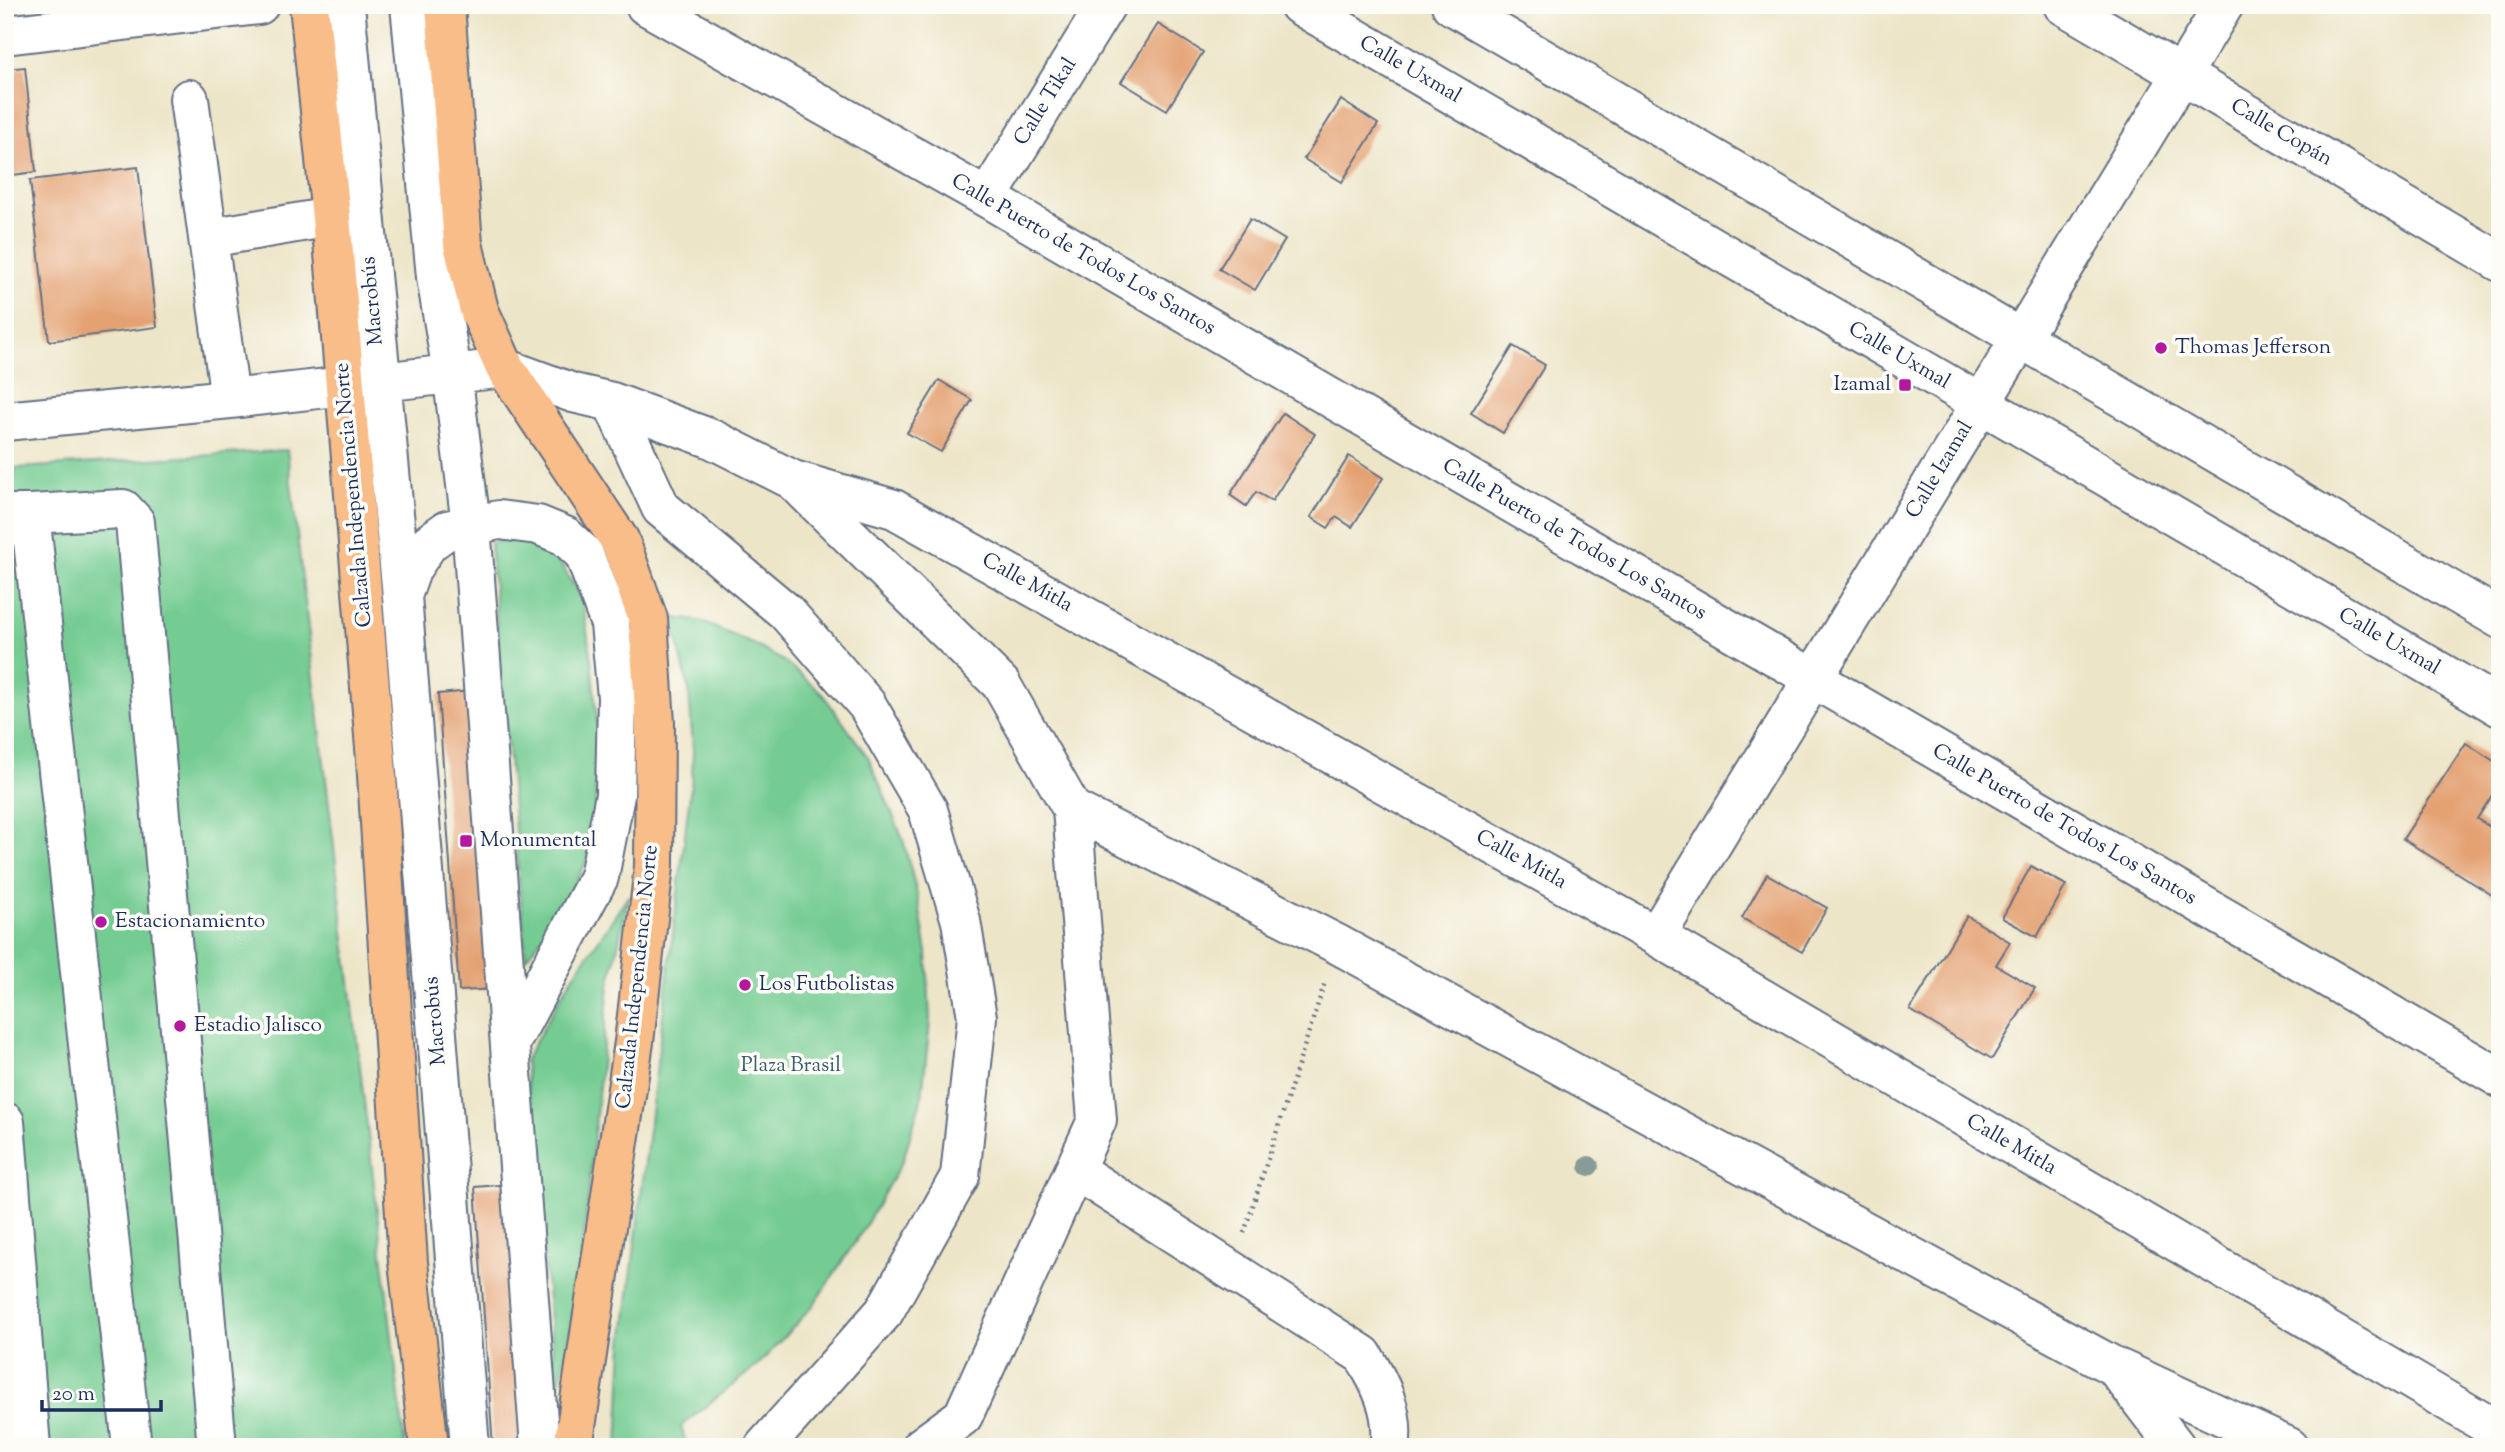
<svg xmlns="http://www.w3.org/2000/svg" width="2505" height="1452" viewBox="0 0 2505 1452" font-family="'Sorts Mill Goudy',serif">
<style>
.green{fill:#74cc92;stroke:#487e78;stroke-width:2}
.building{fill:#e4a273}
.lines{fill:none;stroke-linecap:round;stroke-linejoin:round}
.minor-casing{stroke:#646f83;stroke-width:42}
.major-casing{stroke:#646f83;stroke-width:42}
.path{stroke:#646f83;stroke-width:4.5;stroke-dasharray:2 5;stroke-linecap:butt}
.minor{stroke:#fff;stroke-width:38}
.major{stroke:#f8bd88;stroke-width:38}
.tree{fill:#889b96}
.poi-dot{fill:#b5179e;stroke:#fdfcf7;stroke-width:2.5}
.labels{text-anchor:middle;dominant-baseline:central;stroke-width:7;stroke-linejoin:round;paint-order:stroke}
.street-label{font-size:21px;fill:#1b2f5e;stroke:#fdfcf7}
.poi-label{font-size:21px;fill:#1b2f5e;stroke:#fdfcf7;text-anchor:start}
.park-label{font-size:21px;fill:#365e6e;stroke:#fdfcf7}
</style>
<rect width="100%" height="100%" fill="#fdfcf7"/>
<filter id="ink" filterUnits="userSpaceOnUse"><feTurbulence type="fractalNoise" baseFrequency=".0143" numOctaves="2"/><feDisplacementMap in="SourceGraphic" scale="14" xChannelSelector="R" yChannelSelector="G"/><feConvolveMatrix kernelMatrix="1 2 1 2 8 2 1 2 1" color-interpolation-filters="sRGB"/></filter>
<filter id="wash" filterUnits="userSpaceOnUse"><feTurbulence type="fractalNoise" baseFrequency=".00686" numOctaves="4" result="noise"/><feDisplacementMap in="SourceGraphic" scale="28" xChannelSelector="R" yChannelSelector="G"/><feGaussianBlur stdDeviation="1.57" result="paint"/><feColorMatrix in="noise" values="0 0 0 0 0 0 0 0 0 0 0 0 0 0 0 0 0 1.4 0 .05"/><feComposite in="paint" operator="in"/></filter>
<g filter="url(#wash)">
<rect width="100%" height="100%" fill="#ede5c8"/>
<path class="green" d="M287,450L405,1447H5V469Z
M523,536L556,557L582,598L592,665L598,734L595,804L588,858L562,912L526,958L490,543Z
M672,618L700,621L753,644L785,662L821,692L868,757L903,839L917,894L927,952L930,1022L922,1096L903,1160L863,1230L812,1307L759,1364L681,1426L687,1447H618L623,1343L692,777L693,751L689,690Z
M629,895L609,986L579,1286L557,1394L525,1060L567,986Z"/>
<g id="blocks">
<path class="building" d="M1158,24L1203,52L1167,110L1121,82Z
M25,67L36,172L5,176V69Z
M1341,100L1378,124L1342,182L1304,159Z
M138,167L157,327L49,341L30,180Z
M1250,219L1285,240L1255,290L1219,269Z
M5,303L11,337L5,338Z
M1513,346L1545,365L1503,433L1471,413Z
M939,380L972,400L941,452L907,433Z
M1283,413L1315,434L1272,501L1256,492L1246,506L1230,495Z
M1349,456L1383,478L1352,527L1336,517L1328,528L1311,517Z
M473,691L496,989L459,991L438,694Z
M2466,743L2500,765V783L2477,819L2500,833V900L2403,839Z
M2031,866L2066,885L2037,937L2002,918Z
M1767,874L1827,908L1802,952L1742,918Z
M1967,916L2010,942L1996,965L2035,988L1992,1059L1910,1010Z
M511,1184L531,1447H493L475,1187Z"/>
</g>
</g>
<g filter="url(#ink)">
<use href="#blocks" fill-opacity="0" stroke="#646f83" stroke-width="2"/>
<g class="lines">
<defs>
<path id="minor" d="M345,5L402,596L470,1447
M410,5L436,277L452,372L471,525L540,1447
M645,5L987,198L2500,1078
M1299,5L2500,707
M1451,5L2500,619
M2063,5L2500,262
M5,35L259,5
M189,99L208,238
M987,198L1106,5
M230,399L208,238L331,217
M612,402L661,508L786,612L867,705L928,810L961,921L977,1017L960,1176L884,1312L764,1447
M5,421L230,399L505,368L573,393L612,402L712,439L793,480L894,509L1656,936L2500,1432
M797,484L1001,684L1072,809L1097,1120L963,1416L921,1447
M5,514H30L132,1447
M30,514L123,509L135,522L217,1447
M402,596L412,568L429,543L447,530L499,520L538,525L565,536L584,554L610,624L617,697L615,795L599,877L511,1042
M1072,809L1337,944L2115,1367L2176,1447
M1656,936L2224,5
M5,1122L31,1447
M1075,1170L1363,1355C1380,1383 1396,1413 1390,1447
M2120,1369L2289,1447"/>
<path id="major" d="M309,5L331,217L376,760L408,1262L429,1447
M445,5L463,244L479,310L505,368L620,541L648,619L655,723L654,866L634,1042L573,1447"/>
</defs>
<use href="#minor" class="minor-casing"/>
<use href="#major" class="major-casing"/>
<path class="path" d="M1244,1233L1325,982"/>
<use href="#minor" class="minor"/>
<use href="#major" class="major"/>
</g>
<circle class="tree" cx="1589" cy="1166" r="10"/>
</g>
<g class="poi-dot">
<circle cx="2161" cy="348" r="7"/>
<rect x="1898" y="378" width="14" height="14" rx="3.5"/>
<rect x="459" y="834" width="14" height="14" rx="3.5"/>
<circle cx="101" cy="922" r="7"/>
<circle cx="745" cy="985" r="7"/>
<circle cx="180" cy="1026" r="7"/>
</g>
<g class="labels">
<g class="street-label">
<text transform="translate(1410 70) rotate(30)">Calle Uxmal</text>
<text transform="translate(1046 102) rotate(-58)">Calle Tikal</text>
<text transform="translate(2281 133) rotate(30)">Calle Copán</text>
<text transform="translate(1083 255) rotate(30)">Calle Puerto de Todos Los Santos</text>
<text transform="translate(373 301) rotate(-95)">Macrobús</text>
<text transform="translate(1899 356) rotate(30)">Calle Uxmal</text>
<text transform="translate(1940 470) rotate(-59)">Calle Izamal</text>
<text transform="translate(354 495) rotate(-95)">Calzada Independencia Norte</text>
<text transform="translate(1574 540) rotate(30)">Calle Puerto de Todos Los Santos</text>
<text transform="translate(1027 583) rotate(29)">Calle Mitla</text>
<text transform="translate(2389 642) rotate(30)">Calle Uxmal</text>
<text transform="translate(2064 825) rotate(30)">Calle Puerto de Todos Los Santos</text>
<text transform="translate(1521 860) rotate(29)">Calle Mitla</text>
<text transform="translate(638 977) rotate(-84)">Calzada Independencia Norte</text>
<text transform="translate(436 1021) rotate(-95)">Macrobús</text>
<text transform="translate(2011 1145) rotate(30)">Calle Mitla</text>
</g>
<g class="poi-label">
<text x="2175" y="348">Thomas Jefferson</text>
<text x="1891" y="385" text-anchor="end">Izamal</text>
<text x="480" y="841">Monumental</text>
<text x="115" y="922">Estacionamiento</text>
<text x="759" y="985">Los Futbolistas</text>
<text x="194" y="1026">Estadio Jalisco</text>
</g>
<g class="park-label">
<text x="791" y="1066">Plaza Brasil</text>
</g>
</g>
<rect width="2505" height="1452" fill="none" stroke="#fdfcf7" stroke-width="28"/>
<path d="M42 1400v10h119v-10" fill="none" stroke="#1b2f5e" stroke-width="3.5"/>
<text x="52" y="1400" font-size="21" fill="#1b2f5e" stroke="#fdfcf7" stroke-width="5" paint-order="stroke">20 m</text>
</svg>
